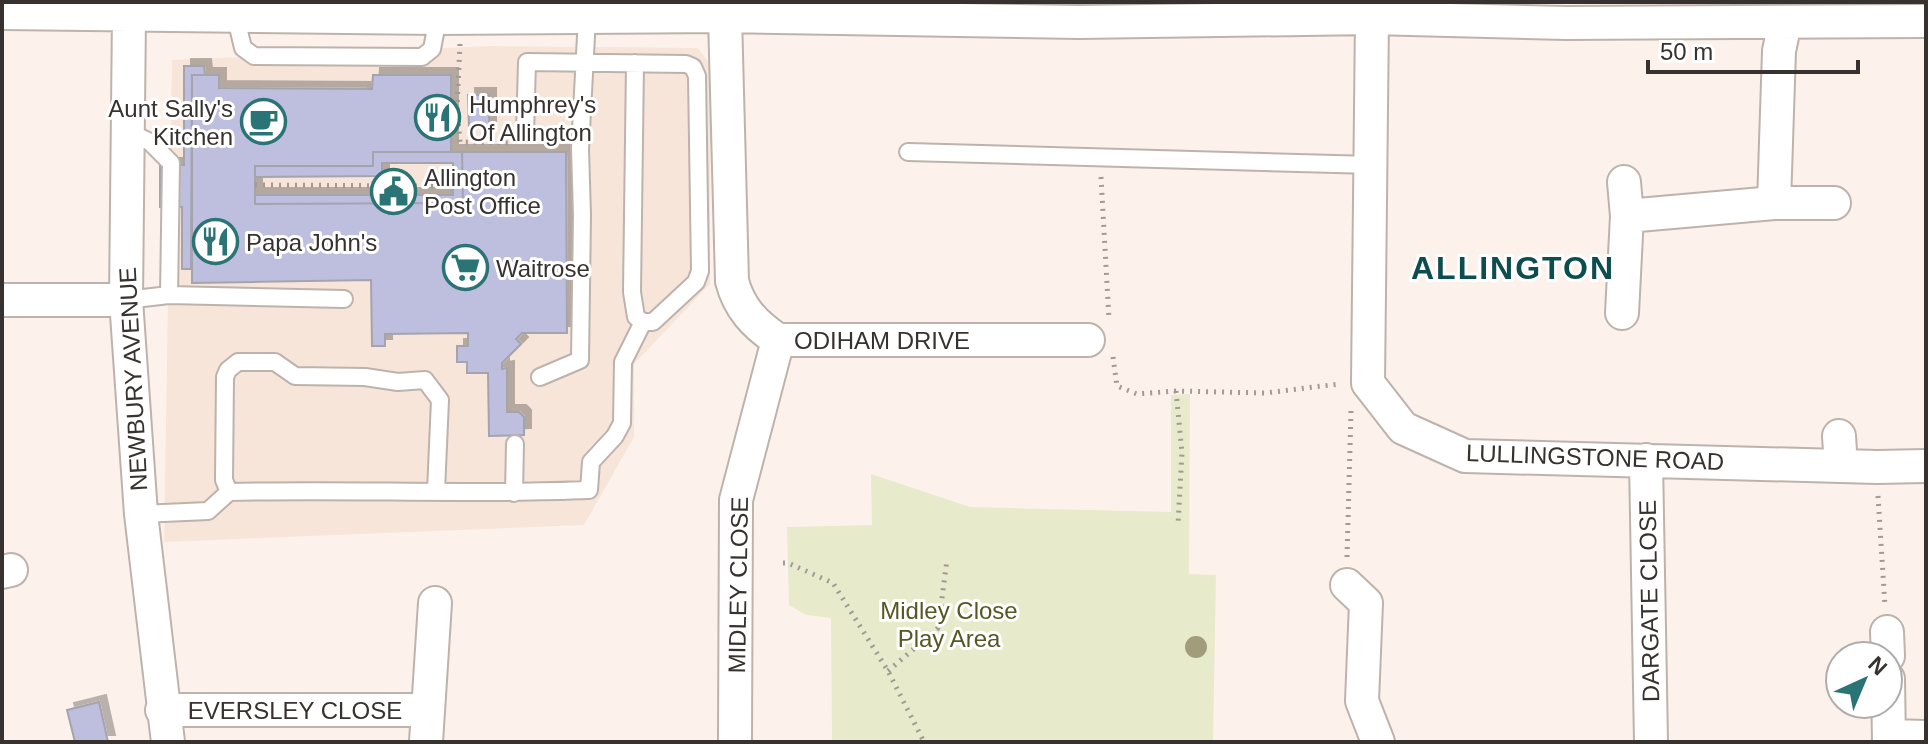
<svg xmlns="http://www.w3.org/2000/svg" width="1928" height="744" viewBox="0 0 1928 744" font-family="Helvetica,sans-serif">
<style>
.built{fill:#f7e5d9}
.green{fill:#e8eacc}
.building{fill:#bebede;stroke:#a4a4af;stroke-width:2;filter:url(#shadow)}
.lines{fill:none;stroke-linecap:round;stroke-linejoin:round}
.lane-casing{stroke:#bdb3ac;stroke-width:20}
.street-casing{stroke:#bdb3ac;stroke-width:36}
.path{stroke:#a29a96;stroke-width:5;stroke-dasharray:2 6;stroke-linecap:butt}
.lane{stroke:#fff;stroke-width:16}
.street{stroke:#fff;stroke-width:32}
.tree{fill:#a19d7c}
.labels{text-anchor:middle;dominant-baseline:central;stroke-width:6;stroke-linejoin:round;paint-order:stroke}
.poi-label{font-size:24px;fill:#373230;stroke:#fff;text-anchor:start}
.street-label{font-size:24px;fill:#373230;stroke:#fff}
.park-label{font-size:24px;fill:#565722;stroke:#fff}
.district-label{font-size:32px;font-weight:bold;letter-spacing:2px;fill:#0e4d4e;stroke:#fff}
</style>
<defs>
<filter id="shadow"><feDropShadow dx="7" dy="-7" stdDeviation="0" flood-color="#0004"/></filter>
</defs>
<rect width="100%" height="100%" fill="#fdf2eb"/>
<path class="built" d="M490,46L698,48L710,64V284L634,364V437L584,525L164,542L172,60Z"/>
<path class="green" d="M1190,394L1189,574L1216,575L1213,742H832L831,618L806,615L789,605L787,527L872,525L871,474L970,507L1171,512V395Z"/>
<path class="building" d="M184,66H204L205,75H192L191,269H182V207H160V165H184Z
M192,75H219V88L372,89L373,75H451V152H373V166H255V204L463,203L462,152H566L567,333H522L516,339L521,344L502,363V369L507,368V412H519L524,417V435L489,436L488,373H467V362H457V346H468V333L385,334V346H372L371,280L192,283Z
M468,95H489V128H469Z
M373,152H462L463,203L255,204V195H453V163H382V176L255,177V166H373Z
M99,702L108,742H75L67,710Z"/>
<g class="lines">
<defs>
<path id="lane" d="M235,14L243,48L254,56L422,57L432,49L438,18
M525,134L527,62L686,64L693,67L697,76L700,271L696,282L653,322H643L636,317L632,292L635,63
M908,152L1372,165
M169,295L344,299
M126,300L169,295L171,163L150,142L129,132
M540,377L580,360L582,215L580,149L587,17
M229,492L224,480L225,377L228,370L238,362H275L295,376L365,377L398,382L425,380L440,400L436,491
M514,493L515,444
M141,514L208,511L229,492C349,489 468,495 589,490L591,462L615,436L622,423L623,362L643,322"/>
<path id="street" d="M2,13L438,18L725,16L1079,22L1372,18L1566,23L1926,21
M129,15L126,300L141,514L168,742
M725,16L732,281C739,308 755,325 778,340H1088
M1372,18L1368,383L1403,428L1465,456L1877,467L1926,466
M1774,203L1779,51L1785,22
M1627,216L1774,203H1834
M2,300H126
M1622,313L1627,216L1624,182
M1839,436L1841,466
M1646,460L1651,742
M2,572L11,570
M1347,585L1366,603L1362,701L1378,742
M1887,632L1888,656
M1888,679L1889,742
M162,710H428
M1889,736L1926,737
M735,740L736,500L778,340
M426,742L435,603"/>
</defs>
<use href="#lane" class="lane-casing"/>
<use href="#street" class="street-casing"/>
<path class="path" d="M460,44L457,108L460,142L508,143
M1101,177L1109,319
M255,185L434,186
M1113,357L1117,386L1137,394L1176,391L1265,393L1339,384
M1176,391L1182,453L1178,524
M1878,496L1885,606
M1347,557L1351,411
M783,563H788L833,583L888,671L924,742
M888,671L938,628L947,560"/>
<use href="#lane" class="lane"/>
<use href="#street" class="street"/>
</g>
<circle class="tree" cx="1196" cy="647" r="11"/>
<defs>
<symbol id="restaurant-ring" viewBox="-11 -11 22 22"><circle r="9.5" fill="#fff" stroke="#2a7476" stroke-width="1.5"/><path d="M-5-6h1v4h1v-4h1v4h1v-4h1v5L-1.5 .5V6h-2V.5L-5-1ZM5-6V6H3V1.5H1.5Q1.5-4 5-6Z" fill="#2a7476"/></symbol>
<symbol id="cafe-ring" viewBox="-11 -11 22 22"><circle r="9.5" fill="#fff" stroke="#2a7476" stroke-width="1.5"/><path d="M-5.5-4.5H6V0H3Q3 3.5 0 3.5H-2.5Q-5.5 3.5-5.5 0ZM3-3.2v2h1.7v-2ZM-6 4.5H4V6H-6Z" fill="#2a7476"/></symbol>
<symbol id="civic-ring" viewBox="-11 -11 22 22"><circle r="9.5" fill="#fff" stroke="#2a7476" stroke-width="1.5"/><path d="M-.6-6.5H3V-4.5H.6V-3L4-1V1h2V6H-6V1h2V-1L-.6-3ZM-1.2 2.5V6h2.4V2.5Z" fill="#2a7476"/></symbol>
<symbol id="supermarket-ring" viewBox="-11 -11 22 22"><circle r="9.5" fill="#fff" stroke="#2a7476" stroke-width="1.5"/><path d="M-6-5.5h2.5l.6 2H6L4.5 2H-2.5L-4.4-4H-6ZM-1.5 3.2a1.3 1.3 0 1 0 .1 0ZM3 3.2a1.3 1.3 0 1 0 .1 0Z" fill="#2a7476"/></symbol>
</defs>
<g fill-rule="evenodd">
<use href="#restaurant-ring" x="412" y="92" width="51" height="51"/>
<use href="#cafe-ring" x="238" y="96" width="51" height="51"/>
<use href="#civic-ring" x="368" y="166" width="51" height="51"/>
<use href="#restaurant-ring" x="190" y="216" width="51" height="51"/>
<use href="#supermarket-ring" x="440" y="242" width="51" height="51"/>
</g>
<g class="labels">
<g class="poi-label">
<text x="469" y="104">Humphrey's<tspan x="469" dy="28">Of Allington</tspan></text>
<text x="233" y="108" text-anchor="end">Aunt Sally's<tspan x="233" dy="28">Kitchen</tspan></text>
<text x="424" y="177">Allington<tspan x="424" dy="28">Post Office</tspan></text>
<text x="246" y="242">Papa John's</text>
<text x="496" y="268">Waitrose</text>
</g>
<g class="street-label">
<text x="882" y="340">ODIHAM DRIVE</text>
<text transform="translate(133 379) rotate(-93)">NEWBURY AVENUE</text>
<text transform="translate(1595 457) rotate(2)">LULLINGSTONE ROAD</text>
<text transform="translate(738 585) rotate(-89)">MIDLEY CLOSE</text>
<text transform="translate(1649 601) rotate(-91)">DARGATE CLOSE</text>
<text x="295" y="710">EVERSLEY CLOSE</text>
</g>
<g class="park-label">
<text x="949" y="610">Midley Close<tspan x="949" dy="28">Play Area</tspan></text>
</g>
<g class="district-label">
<text x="1513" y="268">ALLINGTON</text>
</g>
</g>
<rect width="1928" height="744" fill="none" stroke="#373230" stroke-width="8"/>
<g transform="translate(1864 680) rotate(44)"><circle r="38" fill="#ffffff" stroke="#afadac" stroke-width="2"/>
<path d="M0-6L14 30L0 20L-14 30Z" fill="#2a7476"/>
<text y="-12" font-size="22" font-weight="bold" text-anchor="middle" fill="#373230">N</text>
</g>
<path d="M1648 60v12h210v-12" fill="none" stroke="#373230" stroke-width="4"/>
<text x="1660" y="60" font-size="24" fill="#373230" stroke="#ffffff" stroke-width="6" paint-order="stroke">50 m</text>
</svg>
